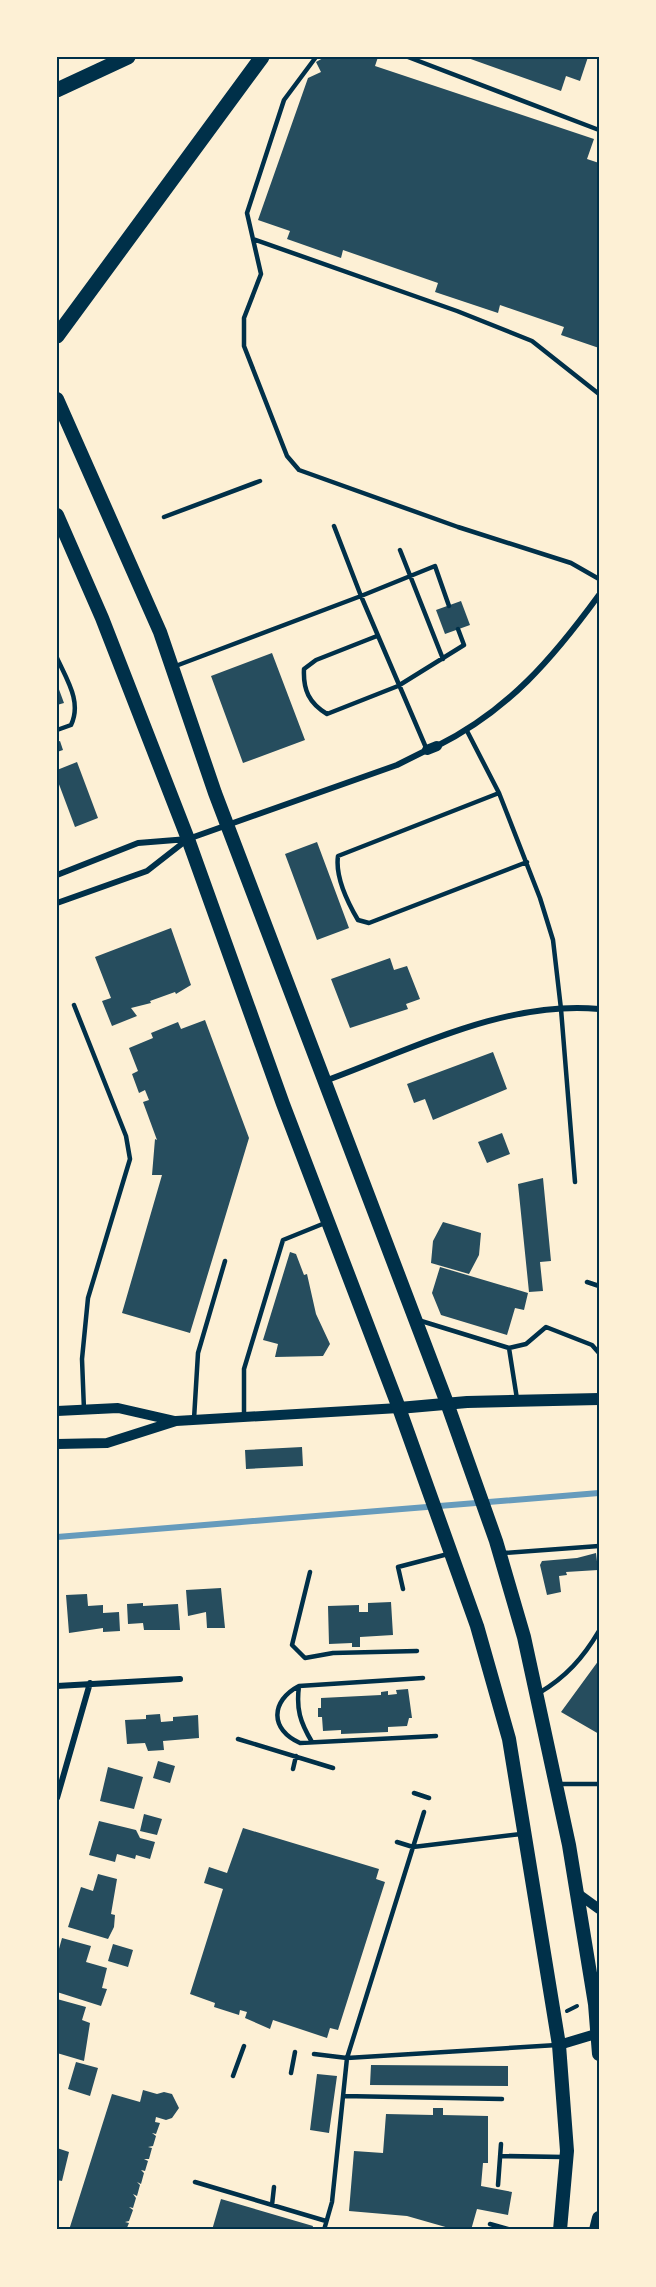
<svg xmlns="http://www.w3.org/2000/svg" width="656" height="2287" viewBox="0 0 656 2287" font-family="Cabin,sans-serif">
<style>
.lines{fill:none;stroke-linecap:round;stroke-linejoin:round}
.stream{stroke:#669bbc;stroke-width:6}
.building{fill:#264d5e}
.path{stroke:#003049;stroke-width:4}
.service{stroke:#003049;stroke-width:4.5}
.minor{stroke:#003049;stroke-width:6}
.tertiary{stroke:#003049;stroke-width:10}
.secondary{stroke:#003049;stroke-width:12}
.primary{stroke:#003049;stroke-width:14}
.motorway{stroke:#003049;stroke-width:15}
.neatline{fill:none;stroke:#003049;stroke-width:2}
</style>
<rect width="100%" height="100%" fill="#fdf0d5"/>
<g class="lines">
<path class="stream" d="M57,1537L599,1493"/>
</g>
<path class="building" d="M325,57H378L375,66L594,139L587,159L599,163V348L561,335L564,327L500,305L498,313L435,292L438,283L343,250L341,258L287,239L290,231L258,220L308,78L321,72L316,62Z
M465,57H588L580,81L566,76L561,91Z
M461,601L470,625L445,634L436,610Z
M272,653L305,740L243,763L211,676Z
M57,684L64,703L57,705Z
M60,741L63,750L57,752V742Z
M77,762L98,818L75,827L57,779V770Z
M317,842L349,928L317,940L285,854Z
M171,928L191,985L176,994L175,992L150,1001L151,1003L131,1008L137,1016L112,1026L102,1001L111,998L95,957Z
M390,958L394,970L407,966L420,999L406,1004L408,1009L350,1028L331,979Z
M205,1020L249,1138L190,1333L122,1313L162,1175H152L155,1139L157,1140L143,1102L149,1100L145,1090L139,1093L132,1074L138,1071L129,1048L153,1038L151,1033L178,1022L181,1029Z
M493,1052L507,1089L433,1120L425,1099L414,1103L407,1084Z
M502,1133L510,1154L487,1163L478,1142Z
M543,1178L551,1261L540,1262L543,1291L529,1292L518,1184Z
M443,1222L481,1233L479,1255L469,1274L431,1263L433,1241Z
M290,1252L296,1254L304,1275L307,1274L316,1314L330,1344L323,1356L275,1357L278,1344L263,1340Z
M440,1267L528,1293L524,1310L515,1308L507,1335L441,1315L432,1293Z
M302,1447L303,1466L246,1469L245,1450Z
M596,1553L598,1570L566,1572L567,1575L559,1576L561,1592L547,1595L540,1565L542,1561L577,1558Z
M221,1588L225,1628H207L206,1612L188,1616L186,1590Z
M87,1594L88,1606L103,1605V1613L119,1612L120,1631L103,1632V1628L69,1633L66,1595Z
M391,1602L393,1635L360,1637V1647H352V1643L329,1644L328,1606L359,1605V1612H368V1603Z
M143,1603V1606L178,1604L180,1630H144L143,1623L128,1624L127,1604Z
M599,1660V1734L561,1712Z
M408,1689L412,1718H409L407,1726L388,1727V1732L341,1734V1730L323,1731L322,1717H318V1708H321V1698L381,1695V1692L388,1691V1695L397,1694L396,1690Z
M160,1714L161,1722L173,1721V1717L198,1715L199,1738L163,1741L164,1750L148,1751L145,1743L127,1744L125,1720L146,1719V1715Z
M158,1761L175,1766L170,1783L153,1778Z
M108,1767L143,1777L134,1809L100,1801Z
M144,1814L162,1819L157,1835L140,1831Z
M99,1821L136,1830L140,1838L155,1842L150,1859L136,1855L135,1859L117,1854L115,1862L89,1855Z
M243,1828L379,1869L376,1879L385,1882L338,2030L330,2028L327,2038L273,2020L270,2029L245,2018L247,2012L240,2010L239,2015L214,2007L215,2003L190,1994L223,1889L204,1883L209,1867L227,1873Z
M98,1874L117,1879L111,1914L115,1915L114,1927L108,1939L68,1927L81,1887L93,1891Z
M62,1938L91,1946L86,1962L107,1968L102,1988L107,1989L101,2006L57,1992V1956Z
M113,1944L133,1950L128,1967L108,1961Z
M57,1999L86,2007L82,2020L90,2023L84,2061L57,2053Z
M76,2062L98,2068L90,2096L68,2089Z
M371,2065L508,2066V2086L370,2085Z
M317,2074L337,2076L329,2133L310,2130Z
M143,2090L157,2094L164,2092L172,2094L179,2108L172,2118L166,2120L156,2117L155,2122L160,2123L156,2134L152,2133L156,2136L153,2146L148,2147L152,2148L149,2159H144L148,2161L145,2171L141,2170L144,2173L141,2184L137,2182L140,2185L137,2196L133,2194L136,2198L133,2208L129,2207L133,2210L129,2221L125,2222L129,2223L126,2230H69L112,2094L140,2102Z
M433,2108H443V2115L488,2116V2163H483L481,2186L512,2192L508,2215L477,2209L471,2230H456L407,2216L349,2211L354,2151L383,2153L386,2114L433,2115Z
M57,2148L69,2152L62,2181L57,2180Z
M221,2199L313,2226L312,2230H212Z"/>
<g class="lines">
<path class="path" d="M567,2011L577,2006"/>
<path class="service" d="M316,57L284,100L247,213L261,274L244,318V346L287,456L299,470L458,527L571,563L599,579
M408,57L599,130
M253,239L457,311L532,341L599,394
M164,517L260,481
M334,526L361,596L435,566L449,606
M400,550L443,659
M377,636L316,660L304,669C303,690 309,703 327,714L398,686L464,645L458,629
M57,658C67,680 82,702 71,725L57,730
M173,667L361,596L427,750
M466,729L499,793L540,898L553,940L561,1009L575,1182
M499,793L338,856C335,877 348,903 358,920L369,923L527,862
M74,1005L126,1136L130,1159L88,1298L82,1359L84,1410
M587,1282L599,1286
M418,1320L509,1348L526,1344L546,1327L592,1345L599,1353
M509,1348L517,1399
M244,1417V1369L283,1240L325,1223
M194,1419L198,1353L225,1261
M503,1553L599,1546
M310,1572L292,1645L305,1658L333,1653L417,1651
M403,1589L398,1567L448,1554
M423,1678L299,1686C270,1701 270,1730 300,1743L436,1736
M299,1686C296,1709 300,1722 312,1742
M539,1693C566,1677 583,1658 599,1631
M238,1739L333,1768
M293,1769L296,1756
M558,1784H599
M414,1793L429,1798
M397,1842L413,1847L521,1834
M314,2054L347,2058L557,2045
M291,2073L295,2052
M233,2076L244,2046
M343,2096L502,2099
M500,2156L564,2157
M195,2182L326,2221
M498,2185L501,2144
M272,2205L274,2187
M490,2224L511,2230
M324,2230L332,2202L347,2058L424,1812"/>
<path class="minor" d="M437,746C508,711 553,658 599,595
M57,875L138,843L188,839L397,765L427,750
M57,903L147,871L188,839
M325,1081C410,1050 506,1000 599,1009
M57,1686L180,1679
M57,1798L90,1683"/>
<path class="tertiary" d="M427,750L437,746
M57,1411L118,1408L175,1421
M57,1444L107,1443L176,1421L399,1408
M577,1893L599,1909
M559,2045L599,2033"/>
<path class="secondary" d="M399,1408L467,1402L599,1399"/>
<path class="primary" d="M57,399L160,632L215,793L447,1403L496,1541L524,1637L569,1845L595,2004L599,2054
M57,515L102,618L188,839L283,1104L399,1408L477,1626L509,1739L559,2045L567,2151L560,2230
M596,2230L599,2218"/>
<path class="motorway" d="M57,90L128,57
M57,336L262,57"/>
</g>
<rect width="656" height="2287" fill="none" stroke="#fdf0d5" stroke-width="117"/>
<rect x="58" y="58" width="540" height="2170" class="neatline"/>
</svg>
